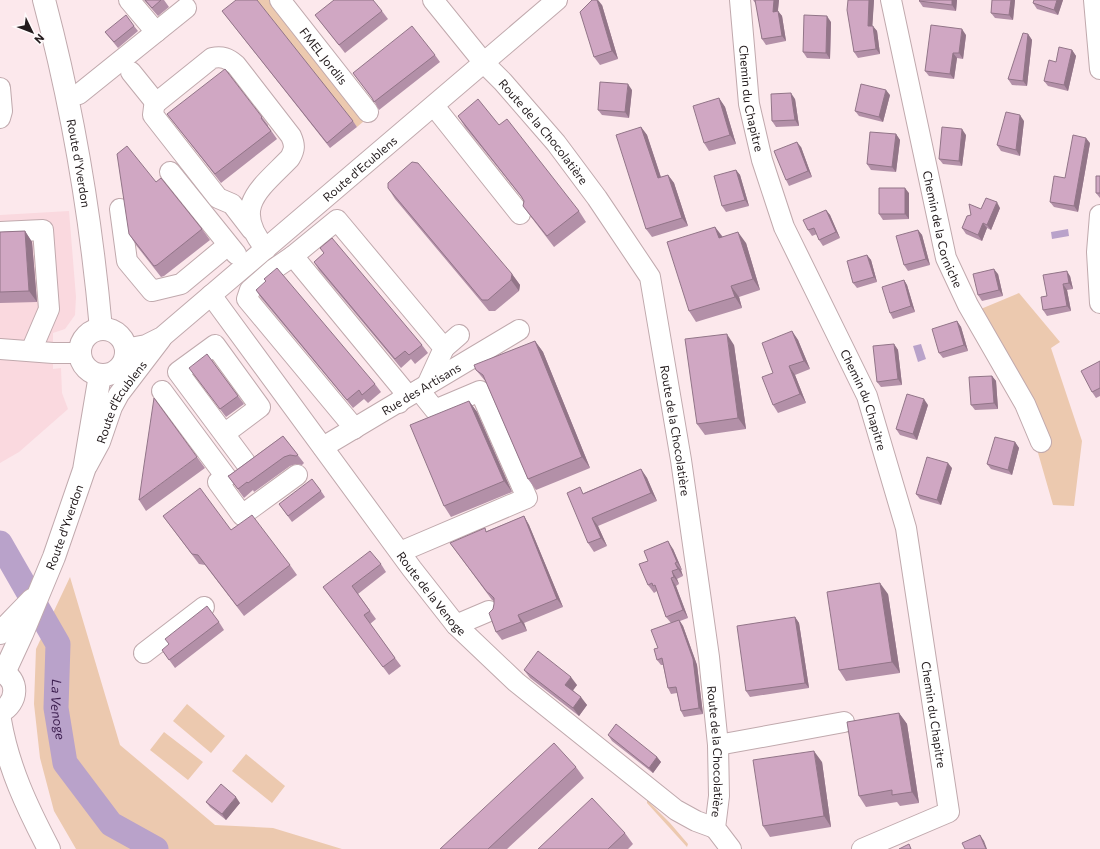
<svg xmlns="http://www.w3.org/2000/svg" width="1100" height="849" viewBox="0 0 1100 849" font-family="Commissioner,sans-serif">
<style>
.built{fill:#fad9df}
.green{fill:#ecc9af}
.water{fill:#b9a2ca}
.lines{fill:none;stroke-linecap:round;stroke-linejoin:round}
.river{stroke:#b9a2ca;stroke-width:25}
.minor-casing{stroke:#c0a9ad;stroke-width:22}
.major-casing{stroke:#c0a9ad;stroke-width:24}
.minor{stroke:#fff;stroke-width:20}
.major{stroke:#fff;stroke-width:22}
.wall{fill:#b390a8}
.shaded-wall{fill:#927588}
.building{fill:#d0a7c3;stroke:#927588}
.labels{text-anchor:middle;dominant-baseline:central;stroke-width:3;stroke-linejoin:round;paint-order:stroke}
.street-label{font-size:12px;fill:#231b1d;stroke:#fffafb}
.water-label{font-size:13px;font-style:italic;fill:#3d1f50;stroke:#fffafb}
</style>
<rect width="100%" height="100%" fill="#fce8ec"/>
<path class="built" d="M69,211L76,297L75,315L65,329L53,333V369L61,368L62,393L68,409L19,452L0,463V215Z"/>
<path class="green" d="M257,0H280L371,115L357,127Z
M1019,293L1060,342L1051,348L1082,441L1074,506L1053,505L1030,425L976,311Z
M70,577L120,745L215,825L273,828L342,849H76L54,811L40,758L34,704L36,649Z
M187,704L225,736L211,753L173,721Z
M164,732L203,762L188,780L150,750Z
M246,754L285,786L272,803L232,771Z
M647,800L670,823L688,844L687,847L647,803Z"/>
<path class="water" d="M1068,229L1069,236L1052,239L1051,232Z
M921,344L926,359L918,362L913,346Z"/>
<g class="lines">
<path class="river" id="s1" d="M0,543L58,644L56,708L65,763L111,824L156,849"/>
<defs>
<g id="minor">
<path d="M129,0L156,32"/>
<path id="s2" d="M280,0L368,112"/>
<path id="s3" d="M433,0L484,63L503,82L556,143L597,198L650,277L681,460L709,657L718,745L719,796L715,828L731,849"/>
<path id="s4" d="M740,0L749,104L762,160L784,227L867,396L906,528L949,812L862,849"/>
<path id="s5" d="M891,0L946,258L968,305L1025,404L1041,442"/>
<path d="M1094,0L1100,69"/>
<path d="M131,72L156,103"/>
<path d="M0,88L2,111L0,118"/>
<path d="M67,97L79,94L186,8"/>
<path d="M434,106L520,214"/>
<path d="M170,172L236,254"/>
<path d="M120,209L127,261L152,291L181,284L228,245"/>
<path d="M1100,215L1097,252L1100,303"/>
<path d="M252,230L232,204L218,198L153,115L154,107L156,103L212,58C222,56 228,58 236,65L291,136C295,145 295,149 290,158C261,188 230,207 266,249"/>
<path d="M0,232L43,230L49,309L31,351"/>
<path d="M293,256L337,220L444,348L427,385"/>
<path id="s6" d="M211,295L412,569L456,625L516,682L676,810L696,821L715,828"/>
<path d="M444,348L459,335"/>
<path d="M0,349L53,353H80"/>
<path id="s7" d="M125,349L146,345L162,337L557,0"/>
<path d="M162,391L226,477"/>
<path d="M354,429L351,424L247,299L250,290L274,269L293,256L405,392L399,403"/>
<path d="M224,434L260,407L215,345L178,372L245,462"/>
<path id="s8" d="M323,447L519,330"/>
<path id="s9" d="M87,466L100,442L112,407L119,394L161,339"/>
<path d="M218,482L242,515L297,475"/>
<path d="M400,552L527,498L480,391L435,410L419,390"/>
<path d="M456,625L489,611"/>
<path d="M144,653L204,607"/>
<path d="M718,745L844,722"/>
</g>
<g id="major">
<path id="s10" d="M44,0C73,109 91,217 101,329"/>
<circle cx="103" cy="352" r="23"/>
<path d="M0,633L32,600"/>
<path d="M0,671C20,679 18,703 0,712"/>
<path id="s11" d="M4,673L22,634L54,557L84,470L100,375"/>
<path d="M0,720C8,767 27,807 49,849"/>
</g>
</defs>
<use href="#minor" class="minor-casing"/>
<use href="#major" class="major-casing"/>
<use href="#minor" class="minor"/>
<use href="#major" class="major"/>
</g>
<path class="wall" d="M144,0H164L169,7L158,16Z
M753,0H779L778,11L782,16L786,41L766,45L762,39L756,4Z
M848,0H874L872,26L877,31L880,54L858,58L854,52Z
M957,0L956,11L923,7L919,1Z
M992,0H1015L1013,20L995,18L991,13Z
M1034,0H1063L1058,15L1037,9L1033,3Z
M602,5L618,59L600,65L594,57Z
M222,11L353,121L357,127L330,148Z
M382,11L388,19L345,53L315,15Z
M831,22L830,59L807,58L803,52Z
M134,26L138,31L118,48L105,32Z
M1028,34L1032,40L1027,86L1012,85L1008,79Z
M966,35L963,59L957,58L954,79L929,76L925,71Z
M1072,50L1076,56L1068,91L1048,86L1044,81L1056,62Z
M435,55L440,62L379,110L373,99L353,73Z
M632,90L629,118L602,115L598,110Z
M890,95L883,122L859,116L855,111Z
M719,98L725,107L736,144L709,151L704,143Z
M795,99L799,126L776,127L772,121Z
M167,114L262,117L268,125V126L277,139L221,183Z
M458,116L499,125L579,211L586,222L554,247L531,217L523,206L524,201L523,199L465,127Z
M1024,121L1020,156L1001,151L997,145Z
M641,127L647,135L661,177L668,175L674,183L688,226L652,237L646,229Z
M896,134L900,140L896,172L871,170L867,164Z
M966,135L962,166L943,164L939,159Z
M1090,143L1078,212L1054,207L1050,202L1065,178Z
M801,147L812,177L789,186L786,180Z
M736,170L740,175L749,206L726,212L722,206Z
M1100,176V198L1096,193Z
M156,182L202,229L210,240L164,276L161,277L136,245L129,234Z
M388,188L512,274L520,285L519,291L495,311H489L395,199Z
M909,193V219L883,220L879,214Z
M1000,208L991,230L987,228L982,241L966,234L962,228L971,215L981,209Z
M826,210L830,215L840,238L823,246L819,240L817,234L812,236L808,230Z
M715,227L723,237L746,243L760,290L739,297L742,308L696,322L689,311Z
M918,230L922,235L930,265L908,271L904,265Z
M25,231L32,242L37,302L0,303V232Z
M320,248L422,345L428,353L415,364L411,359L401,368L319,270L314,262L324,253Z
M867,255L871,260L877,282L857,288L853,283Z
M998,274L1003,296L982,301L978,295Z
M1070,276L1073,289L1067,290L1071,311L1047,316L1043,310L1047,296Z
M904,280L907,285L915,312L893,319L890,313Z
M256,290L375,384L381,392L368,403L364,399L353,408L261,298Z
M957,321L961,327L968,351L943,358L939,353Z
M792,331L798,340L810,369L795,375L806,403L778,413L773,405V373Z
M535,341L543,352L590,468L536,490L528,479L486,382L476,370Z
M894,344L898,350L902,385L881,387L877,382Z
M734,345L746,429L705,435L697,424Z
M207,354L244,404L226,417L195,376Z
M1100,361V396L1096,398L1092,392Z
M992,376L996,381L998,409L975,410L971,405Z
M469,401L477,412L512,492L451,517L444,506Z
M928,405L917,440L900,435L896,429Z
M283,436L304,463L302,465L296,464L290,466L254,492L253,490L244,498L228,476Z
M1015,442L1019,448L1012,475L991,469L987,464Z
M197,457L205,468L146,511L139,500Z
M952,468L941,505L920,499L916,494Z
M641,469L647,478L657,501L598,526L607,546L594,552L588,543L584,493Z
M321,491L325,497L292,522L279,504Z
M163,516L231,530L290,565L297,575L244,616L205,565L199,564Z
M524,516L529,525L563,607L524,623L527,631L502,640L496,632L493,609L494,604V601L492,600L450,543L487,531Z
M673,549L682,570H681L683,576L677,579L679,584L676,586L688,618L680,621L683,626L697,665L703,714L684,717L681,711L677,693L671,694L668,688L663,665H661L657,660L658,648L671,623L666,617L657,591L654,593L648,585Z
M381,564L386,572L358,594L376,619L370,624L401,666L389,675L323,587Z
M888,594L900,673L846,681L839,670Z
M795,617L799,623L809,688L750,697L746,691Z
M219,622L224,630L175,668L162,650Z
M524,670L577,685L573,690L587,705L579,716L530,678Z
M899,713L907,724L919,803L900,806L897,802L866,807L859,796Z
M608,735L657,757L661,762L653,773L612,741Z
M822,762L831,827L770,837L763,826Z
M576,767L584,778L507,849H440Z
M206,802L240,803L226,820L210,807Z
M625,833L633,844L628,849H538Z"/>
<path class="shaded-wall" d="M597,0H598L602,5L618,59L612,51Z
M774,0H779L777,17L773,12Z
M869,0H874L872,32L868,26Z
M952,0H957L956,11L952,5Z
M1011,0H1015L1013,20L1009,15Z
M1057,0H1063L1058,15L1054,10Z
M778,11L782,16L786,41L782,36Z
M827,16L831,22L830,59L826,53Z
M873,26L877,31L880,54L876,49Z
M962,29L966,35L963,59L959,53Z
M1028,34L1032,40L1027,86L1023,81Z
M1072,50L1076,56L1068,91L1064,85Z
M953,53L957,58L954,79L950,74Z
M628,84L632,90L629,118L625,112Z
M886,90L890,95L883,122L879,117Z
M791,93L795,99L799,126L795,120Z
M719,98L725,107L736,144L730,135Z
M1020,115L1024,121L1020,156L1016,150Z
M641,127L647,135L664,187L658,178Z
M962,129L966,135L962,166L959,161Z
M896,134L900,140L896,172L892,167Z
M1086,138L1090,143L1078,212L1074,206Z
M797,142L801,147L812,177L808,171Z
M736,170L740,175L749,206L745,200Z
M668,175L674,183L688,226L682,218Z
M905,188L909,193V219L905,214Z
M997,202L1000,208L991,230L987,225Z
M826,210L830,215L840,238L836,232Z
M983,223L987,228L982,241L978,235Z
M715,227L723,238H719Z
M918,230L922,235L930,265L926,259Z
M25,231L32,242L37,302L29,291Z
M738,232L746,243L760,290L753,279Z
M867,255L871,260L877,282L874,277Z
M994,269L998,274L1003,296L999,290Z
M1067,271L1070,276L1073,289L1069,283Z
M512,274L520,285L519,291L511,280Z
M904,280L907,285L915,312L911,306Z
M1063,284L1067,290L1071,311L1067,306Z
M731,286L739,297L742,308L735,297Z
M957,321L961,327L968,351L964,345Z
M792,331L798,340L810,369L804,361Z
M727,334L734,345L746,429L738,418Z
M535,341L543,352L590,468L582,457Z
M894,344L898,350L902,385L898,379Z
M789,366L795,375L806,403L800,394Z
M992,376L996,381L998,409L994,403Z
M924,399L928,405L917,440L913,434Z
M469,401L477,412L512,492L504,481Z
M1015,442L1019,448L1012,475L1008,470Z
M948,463L952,468L941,505L937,500Z
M641,469L647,478L657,501L651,493Z
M524,516L529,525L563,607L557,599Z
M592,518L598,526L607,546L601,538Z
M668,541L673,549L682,570L677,562Z
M675,563L681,570L683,576L678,569Z
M672,571L677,579L679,584L674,577Z
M671,578L676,586L688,618L683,610Z
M880,583L888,594L900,673L892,662Z
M518,615L524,623L527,631L521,622Z
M795,617L799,623L809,688L805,683Z
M679,620L683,626L697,665L703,714L699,708Z
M571,677L577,685L571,693L565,685Z
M581,697L587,705L579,716L573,708Z
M899,713L907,724L919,803L912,792Z
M814,751L822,762L831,827L824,816Z
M657,757L661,762L653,773L649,768Z
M236,797L240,803L226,820L222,814Z
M980,835L984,841L987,849H986Z"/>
<path class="building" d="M145,0H161L152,8Z
M236,0H257L353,121L327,143L222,11Z
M334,0H373L382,11L339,45L315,15Z
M592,0H597L612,51L594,57L580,12Z
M755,0H774L773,12L778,11L782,36L762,39Z
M848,0H869L868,26H873L876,49L854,52L847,10Z
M920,0H952V5L919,1Z
M992,0H1011L1009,15L991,13Z
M1034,0H1057L1054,10L1033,3Z
M126,15L134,26L114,42L105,32Z
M804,15L827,16L826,53L803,52Z
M931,25L962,29L959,53H953L950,74L925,71Z
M412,26L435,55L374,102L372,98L353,73Z
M1023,33L1028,34L1023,81L1008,79Z
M1059,47L1072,50L1064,85L1044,81L1049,60L1056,62Z
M225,69L262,117L261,118L271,131L215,174L167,114Z
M600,82L628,84L625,112L598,110Z
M861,84L886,90L879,117L855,111Z
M791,93L795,120L772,121L771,94Z
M719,98L730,135L704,143L693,106Z
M478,99L499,125L507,119L579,211L547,236L523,206L524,201L521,196L458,116Z
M1006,112L1020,115L1016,150L997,145Z
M641,127L658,178L668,175L682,218L646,229L616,135Z
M942,127L962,129L959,161L939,159Z
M870,132L896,134L892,167L867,164Z
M1073,135L1086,138L1074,206L1050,202L1054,176L1065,178Z
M797,142L808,171L786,180L774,151Z
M127,146L156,182L161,178L202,229L157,265L154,266L129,234L117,154Z
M412,162L418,163L512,274L511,280L488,300H482L388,188V183Z
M736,170L745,200L722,206L714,176Z
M1096,176H1100V193H1096Z
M879,188H905V214H879Z
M986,198L997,202L987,225L983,223L978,235L962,228L967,216L971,215L969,204L981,209Z
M826,210L836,232L819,240L814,228L808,230L803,220Z
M715,227L719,238L738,232L753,279L731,286L735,297L689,311L667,242Z
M918,230L926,259L904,265L896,236Z
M25,231L29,291L0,292V232Z
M332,238L422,345L409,355L405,351L395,359L314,262L324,253L320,248Z
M867,255L874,277L853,283L847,261Z
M277,268L375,384L362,395L359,390L347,400L256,290L266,281L264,279Z
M994,269L999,290L978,295L973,274Z
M1067,271L1069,283L1063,284L1067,306L1043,310L1041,297L1047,296L1043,275Z
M904,280L911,306L890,313L882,287Z
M957,321L964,345L939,353L932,329Z
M792,331L804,361L789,366L800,394L773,405L762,377L773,373L762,343Z
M727,334L738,418L697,424L685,339Z
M535,341L582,457L528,479L483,375L476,370L474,365Z
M894,344L898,379L877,382L873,346Z
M207,354L238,396L220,409L189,368Z
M1100,361V388L1092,392L1081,371Z
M992,376L994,403L971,405L969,377Z
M907,394L924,399L913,434L896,429Z
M154,398L197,457L139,500L144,465Z
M469,401L504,481L444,506L410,425Z
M283,436L298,455L296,456L290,455L284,457L248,483L247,482L238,489L228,476L230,475Z
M995,437L1015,442L1008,470L987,464Z
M927,457L948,463L937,500L916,494Z
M641,469L651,493L592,518L601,538L588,543L567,493L580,487L583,494Z
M312,479L321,491L288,516L279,504Z
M200,488L231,530L252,515L290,565L237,606L198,555L192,554L163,516Z
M524,516L557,599L518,615L521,622L496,632L489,613L493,609L494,604V598L490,594L487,592L450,543L485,528L486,532Z
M668,541L677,562L675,563L678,569L672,571L674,577L671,578L683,610L666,617L655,585L653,586L652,583L648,585L639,564L648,561L644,551Z
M370,551L381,564L352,586L370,611L364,615L395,658L383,667L323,587Z
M880,583L892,662L839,670L827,592Z
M207,606L219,622L169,660L162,650L169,644L165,639Z
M795,617L805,683L746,691L737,626Z
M679,620L693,659L699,708L681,711L676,687L668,688L662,658L657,660L654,649L658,648L651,630Z
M538,651L571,677L565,685L581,697L573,708L524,670Z
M899,713L912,792L892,795V790L859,796L847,722Z
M616,724L657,757L649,768L608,735Z
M554,743L576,767L488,849H440Z
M814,751L824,816L763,826L753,760Z
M221,784L236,797L222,814L206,802Z
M592,798L625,833L608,849H538Z
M980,835L986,849H965L962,843Z
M909,844L911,849H899Z"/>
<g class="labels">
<g class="street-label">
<text stroke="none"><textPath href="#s2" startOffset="71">FMEL Jordils</textPath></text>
<text stroke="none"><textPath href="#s4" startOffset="99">Chemin du Chapitre</textPath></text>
<text stroke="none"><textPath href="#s3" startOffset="172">Route de la Chocolatière</textPath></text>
<text stroke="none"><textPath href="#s10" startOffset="167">Route d'Yverdon</textPath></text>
<text stroke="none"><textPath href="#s7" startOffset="299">Route d'Ecublens</textPath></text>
<text stroke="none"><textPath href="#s5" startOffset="235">Chemin de la Corniche</textPath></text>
<text stroke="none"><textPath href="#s8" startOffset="114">Rue des Artisans</textPath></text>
<text stroke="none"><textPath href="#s4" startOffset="423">Chemin du Chapitre</textPath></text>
<text stroke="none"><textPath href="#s9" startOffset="73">Route d'Ecublens</textPath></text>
<text stroke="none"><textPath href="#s3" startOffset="508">Route de la Chocolatière</textPath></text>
<text stroke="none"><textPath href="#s11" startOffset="158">Route d'Yverdon</textPath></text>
<text stroke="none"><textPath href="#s6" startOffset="371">Route de la Venoge</textPath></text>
<text stroke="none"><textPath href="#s4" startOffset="747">Chemin du Chapitre</textPath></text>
<text stroke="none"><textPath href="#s3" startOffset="832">Route de la Chocolatière</textPath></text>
</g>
<g class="water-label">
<text stroke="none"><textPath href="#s1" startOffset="182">La Venoge</textPath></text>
</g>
</g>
<g transform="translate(32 32) rotate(133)" stroke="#fffafb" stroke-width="3" paint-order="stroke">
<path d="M0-3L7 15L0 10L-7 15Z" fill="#231b1d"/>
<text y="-6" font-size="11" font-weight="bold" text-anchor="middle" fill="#231b1d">N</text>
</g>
</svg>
